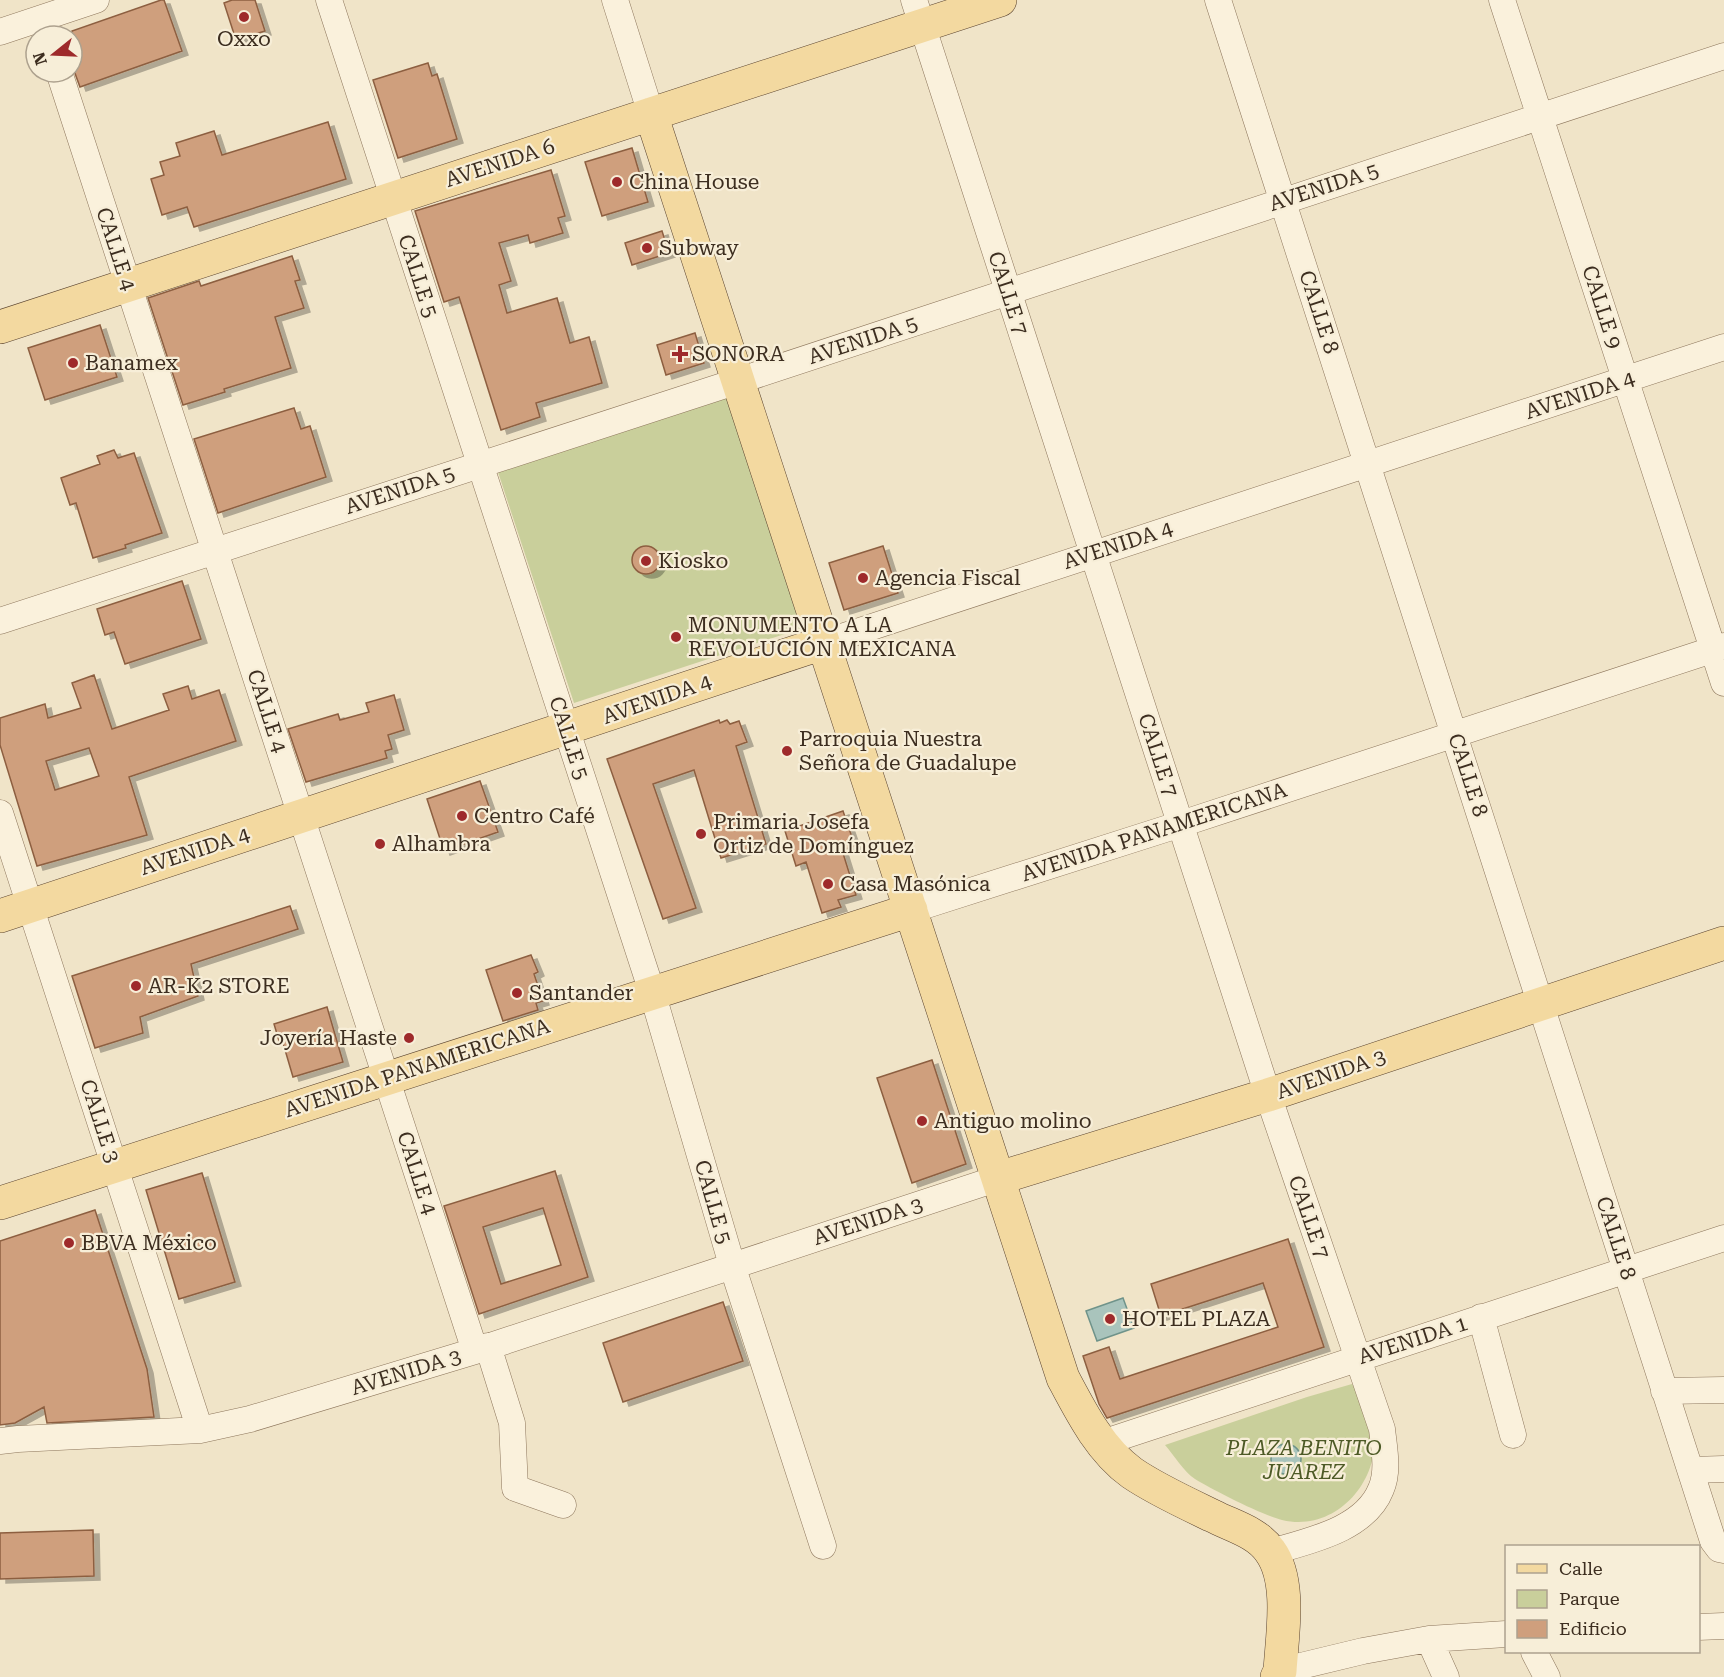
<svg xmlns="http://www.w3.org/2000/svg" width="1724" height="1677" viewBox="0 0 1724 1677" font-family="'Roboto Serif',serif">
<style>
.green{fill:#c9cf9b}
.water{fill:#a9c4bc;stroke:#6f938a;stroke-width:1.5}
.building{fill:#cf9f7d;stroke:#8d5f41;stroke-width:1.5;fill-rule:evenodd;filter:url(#shadow)}
.lines{fill:none;stroke-linecap:round;stroke-linejoin:round}
.minor-casing{stroke:#8d765c;stroke-width:27}
.major-casing{stroke:#5b4430;stroke-width:34}
.minor{stroke:#faf1dc;stroke-width:26}
.major{stroke:#f3d9a0;stroke-width:33}
.poi-dot{fill:#9e2a2b;stroke:#f7eed8;stroke-width:2}
.labels{text-anchor:middle;dominant-baseline:central;stroke-width:4.5;stroke-linejoin:round;paint-order:stroke}
.poi-label{font-size:21px;fill:#3d2e20;stroke:#f7eed8;text-anchor:start}
.street-label{font-size:21px;fill:#3d2e20;stroke:#f7eed8}
.park-label{font-size:21px;font-style:italic;fill:#4d5a26;stroke:#f7eed8}
</style>
<defs>
<filter id="shadow"><feDropShadow dx="6" dy="4" stdDeviation="0" flood-color="#0004"/></filter>
</defs>
<rect width="100%" height="100%" fill="#f0e4c8"/>
<path class="green" d="M727,397L803,628L574,703L498,472Z
M1352,1384C1361,1398 1372,1414 1374,1430C1381,1481 1336,1533 1282,1520C1262,1515 1213,1490 1195,1479C1183,1471 1174,1455 1165,1445L1307,1397Z"/>
<path class="water" d="M1123,1298L1134,1328L1097,1341L1086,1311Z
M1271 1459a15 15 0 1 1 30 0a15 15 0 1 1-30 0Z"/>
<path class="building" d="M161,0H164L182,51L80,87L72,65V31Z
M232,0H255L265,31L236,40L224,3Z
M428,63L432,76L437,74L457,139L398,158L373,80Z
M328,122L346,179L194,227L187,207L162,215L151,179L164,175L160,162L180,156L176,143L214,131L222,155Z
M632,148L648,202L602,216L585,162Z
M551,170L565,216L558,218L563,233L530,243L528,235L499,243L511,281L499,285L507,313L557,298L570,343L589,337L602,383L536,403L540,417L501,430L459,297L444,302L415,211Z
M662,231L669,253L632,265L625,243Z
M292,256L300,280L295,281L304,308L275,317L291,368L224,389L225,392L183,405L148,298L199,281L201,286Z
M100,325L117,377L45,400L28,348Z
M695,333L704,363L666,375L657,345Z
M294,408L301,429L310,426L326,477L218,513L194,439Z
M114,450L118,458L134,453L162,533L125,545L126,548L93,558L76,503L70,505L61,478L100,464L97,456Z
M632 560a14 14 0 1 1 28 0a14 14 0 1 1-28 0Z
M883,546L898,593L844,610L829,563Z
M182,581L201,639L125,664L114,632L105,635L97,609Z
M94,675L112,729L169,710L163,694L188,686L192,699L219,690L236,741L129,777L147,835L37,866L0,745V718L45,704L48,718L81,708L72,683ZM89,748L99,776L55,790L46,761Z
M394,695L404,730L388,735L392,749L385,751L387,758L306,782L288,729L338,714L340,720L369,712L366,703Z
M719,720L720,723L727,720L730,724L739,721L747,742L736,746L766,844L721,858L694,770L653,784L696,908L663,919L607,759Z
M480,781L498,832L444,851L427,799Z
M843,811L855,846L842,850L856,895L838,900L841,907L822,913L806,862L796,866L785,831Z
M290,906L298,929L191,964L198,996L140,1017L143,1033L95,1048L72,976Z
M531,955L538,972L534,974L543,1001L536,1003L538,1010L503,1021L486,970Z
M327,1007L343,1062L293,1077L283,1043L280,1044L274,1024Z
M932,1060L966,1164L912,1183L877,1078Z
M555,1171L588,1277L479,1314L444,1206ZM543,1208L561,1265L501,1284L483,1227Z
M202,1173L235,1282L179,1299L146,1190Z
M95,1210L147,1369L154,1417L47,1423L44,1407L15,1423L0,1425V1241Z
M1288,1239L1324,1347L1107,1418L1099,1404L1083,1356L1109,1347L1120,1379L1278,1327L1263,1283L1161,1316L1151,1284Z
M723,1302L743,1361L623,1402L603,1343Z
M93,1530L94,1576L0,1579V1533Z"/>
<g class="lines">
<defs>
<path id="minor" d="M329,0L652,992L732,1265L823,1546
M615,0L651,114
M914,0L1268,1095L1382,1429C1384,1448 1389,1471 1381,1489C1365,1530 1308,1541 1271,1552
M1218,0L1713,1541L1719,1549L1724,1550
M1502,0L1724,683
M0,32L96,0
M59,72L475,1351
M0,621L738,381L1724,56
M823,643L1724,347
M0,813L200,1430
M911,910L1181,824L1724,646
M1481,1317L1513,1435
M488,1346L512,1423L515,1488L563,1505
M1664,1391L1724,1390
M0,1441L18,1439L200,1430L250,1419L475,1351L999,1178
M1102,1443L1724,1238
M1691,1470L1724,1469
M1698,1627L1724,1626
M1429,1639L1446,1677
M1534,1652L1547,1677
M1280,1671L1363,1651L1429,1639L1506,1634"/>
<path id="major" d="M651,114L1063,1378C1081,1412 1100,1450 1132,1473C1157,1490 1186,1503 1213,1516C1232,1526 1257,1532 1270,1551C1292,1581 1282,1636 1280,1671L1277,1677
M0,327L1000,0
M0,916L823,643
M999,1178L1268,1095L1724,943
M0,1203L911,910"/>
</defs>
<use href="#minor" class="minor-casing"/>
<use href="#major" class="major-casing"/>
<use href="#minor" class="minor"/>
<use href="#major" class="major"/>
</g>
<g class="poi-dot">
<circle cx="244" cy="17" r="6"/>
<circle cx="617" cy="182" r="6"/>
<circle cx="647" cy="248" r="6"/>
<path d="M677 345h6v6h6v6h-6v6h-6v-6h-6v-6h6z"/>
<circle cx="73" cy="363" r="6"/>
<circle cx="646" cy="561" r="6"/>
<circle cx="863" cy="578" r="6"/>
<circle cx="676" cy="637" r="6"/>
<circle cx="787" cy="751" r="6"/>
<circle cx="462" cy="816" r="6"/>
<circle cx="701" cy="834" r="6"/>
<circle cx="380" cy="844" r="6"/>
<circle cx="828" cy="884" r="6"/>
<circle cx="136" cy="986" r="6"/>
<circle cx="517" cy="993" r="6"/>
<circle cx="409" cy="1038" r="6"/>
<circle cx="922" cy="1121" r="6"/>
<circle cx="69" cy="1243" r="6"/>
<circle cx="1110" cy="1319" r="6"/>
</g>
<g class="labels">
<g class="poi-label">
<text x="244" y="39" text-anchor="middle">Oxxo</text>
<text x="629" y="182">China House</text>
<text x="659" y="248">Subway</text>
<text x="692" y="354">SONORA</text>
<text x="85" y="363">Banamex</text>
<text x="658" y="561">Kiosko</text>
<text x="875" y="578">Agencia Fiscal</text>
<text x="688" y="625">MONUMENTO A LA<tspan x="688" dy="24">REVOLUCIÓN MEXICANA</tspan></text>
<text x="799" y="739">Parroquia Nuestra<tspan x="799" dy="24">Señora de Guadalupe</tspan></text>
<text x="474" y="816">Centro Café</text>
<text x="713" y="822">Primaria Josefa<tspan x="713" dy="24">Ortiz de Domínguez</tspan></text>
<text x="392" y="844">Alhambra</text>
<text x="840" y="884">Casa Masónica</text>
<text x="148" y="986">AR-K2 STORE</text>
<text x="529" y="993">Santander</text>
<text x="397" y="1038" text-anchor="end">Joyería Haste</text>
<text x="934" y="1121">Antiguo molino</text>
<text x="81" y="1243">BBVA México</text>
<text x="1122" y="1319">HOTEL PLAZA</text>
</g>
<g class="street-label">
<text transform="translate(500 163) rotate(-18)">AVENIDA 6</text>
<text transform="translate(1324 187) rotate(-18)">AVENIDA 5</text>
<text transform="translate(116 249) rotate(72)">CALLE 4</text>
<text transform="translate(418 276) rotate(72)">CALLE 5</text>
<text transform="translate(1008 293) rotate(72)">CALLE 7</text>
<text transform="translate(1602 307) rotate(72)">CALLE 9</text>
<text transform="translate(1319 312) rotate(72)">CALLE 8</text>
<text transform="translate(863 340) rotate(-18)">AVENIDA 5</text>
<text transform="translate(1580 395) rotate(-18)">AVENIDA 4</text>
<text transform="translate(400 490) rotate(-18)">AVENIDA 5</text>
<text transform="translate(1118 545) rotate(-18)">AVENIDA 4</text>
<text transform="translate(657 699) rotate(-19)">AVENIDA 4</text>
<text transform="translate(267 711) rotate(72)">CALLE 4</text>
<text transform="translate(569 738) rotate(72)">CALLE 5</text>
<text transform="translate(1158 755) rotate(72)">CALLE 7</text>
<text transform="translate(1468 775) rotate(72)">CALLE 8</text>
<text transform="translate(1154 832) rotate(-18)">AVENIDA PANAMERICANA</text>
<text transform="translate(195 851) rotate(-18)">AVENIDA 4</text>
<text transform="translate(417 1068) rotate(-18)">AVENIDA PANAMERICANA</text>
<text transform="translate(1331 1074) rotate(-19)">AVENIDA 3</text>
<text transform="translate(100 1121) rotate(72)">CALLE 3</text>
<text transform="translate(417 1173) rotate(72)">CALLE 4</text>
<text transform="translate(713 1202) rotate(74)">CALLE 5</text>
<text transform="translate(1309 1217) rotate(71)">CALLE 7</text>
<text transform="translate(868 1221) rotate(-18)">AVENIDA 3</text>
<text transform="translate(1616 1238) rotate(72)">CALLE 8</text>
<text transform="translate(1413 1340) rotate(-18)">AVENIDA 1</text>
<text transform="translate(406 1372) rotate(-17)">AVENIDA 3</text>
</g>
<g class="park-label">
<text x="1304" y="1448">PLAZA BENITO<tspan x="1304" dy="24">JUAREZ</tspan></text>
</g>
</g>
<rect x="1505" y="1545" width="195" height="108" fill="#f7eed8" stroke="#ada18e" stroke-width="1.5"/>
<rect x="1517" y="1564" width="30" height="9" fill="#f3d9a0" stroke="#ada18e" stroke-width="1.5"/>
<text x="1559" y="1575" font-size="18" fill="#3d2e20">Calle</text>
<rect x="1517" y="1590" width="30" height="18" fill="#c9cf9b" stroke="#ada18e" stroke-width="1.5"/>
<text x="1559" y="1605" font-size="18" fill="#3d2e20">Parque</text>
<rect x="1517" y="1620" width="30" height="18" fill="#cf9f7d" stroke="#ada18e" stroke-width="1.5"/>
<text x="1559" y="1635" font-size="18" fill="#3d2e20">Edificio</text>
<g transform="translate(54 54) rotate(252)"><circle r="28" fill="#f7eed8" stroke="#ada18e" stroke-width="1.5"/>
<path d="M0-4.5L10 22L0 15L-10 22Z" fill="#9e2a2b"/>
<text y="-9" font-size="16" font-weight="bold" text-anchor="middle" fill="#3d2e20">N</text>
</g>
</svg>
